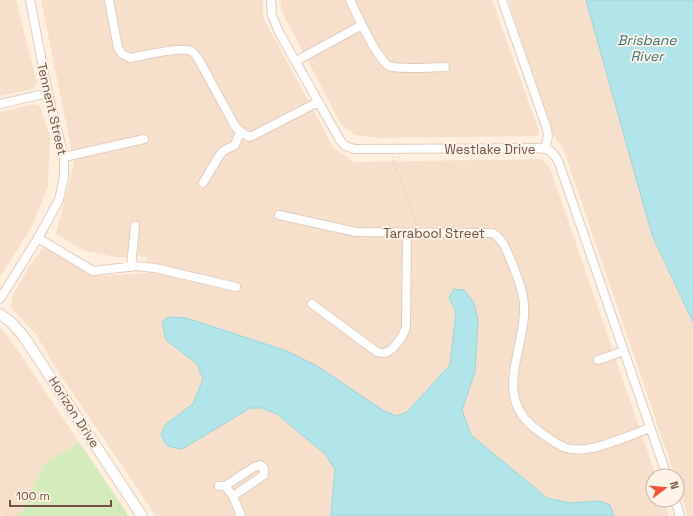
<svg xmlns="http://www.w3.org/2000/svg" width="693" height="516" viewBox="0 0 693 516" font-family="'Space Grotesk',sans-serif">
<style>
.residential{fill:#f6e0cc}
.green{fill:#d4ecbc}
.water{fill:#b2e5e9;stroke:#97d6db}
.lines{fill:none;stroke-linecap:round;stroke-linejoin:round}
.minor-casing{stroke:#e4ccbd;stroke-width:10}
.tertiary-casing{stroke:#e4ccbd;stroke-width:12}
.path{stroke:#daac98;stroke-width:1;stroke-dasharray:1 3;stroke-linecap:butt}
.minor{stroke:#fff;stroke-width:8}
.tertiary{stroke:#fff;stroke-width:10}
.labels{text-anchor:middle;dominant-baseline:central;stroke-width:3.5;stroke-linejoin:round;paint-order:stroke}
.street-label{font-size:13px;fill:#765245;stroke:#fff3e7}
.water-label{font-size:14px;font-style:italic;fill:#37777d;stroke:#fff3e7}
</style>
<rect width="100%" height="100%" fill="#feefdf"/>
<path class="residential" d="M0,0H16L37,83L33,89L0,96Z
M41,0H263V17L333,147L353,162L541,159L550,168L656,476H653V500H664L669,516H614L610,505L600,501L570,503L547,498L471,435L462,410L475,372L478,320L449,298L456,312L450,365L407,412L397,416L384,411L287,351L186,318L168,317L166,340L197,364L203,379L193,404L165,425L182,449L250,408H262L277,414L325,454L335,469L331,516H156L57,370L36,334L11,308L13,295L30,265L43,248L50,250L83,270L97,276L149,273L147,257H115L82,250L56,233L74,163Z
M281,0H492L539,131L538,136L378,138L355,135L341,124L281,10Z
M508,0H586L652,235L693,322V516H688L677,482V476H675L563,148L552,133Z
M35,104L40,106L50,136L48,187L31,228L0,277V112Z
M0,327L17,349L79,442L44,464L23,510L15,516H3L0,514Z"/>
<path class="green" d="M79,442L129,516H15L23,510L44,464Z"/>
<path class="water" d="M586,0H693V322L652,235Z
M454,289L464,290L474,303L478,320L475,372L462,410L471,435L547,498L570,503L600,501L610,505L614,516H331L335,469L325,454L277,414L262,408H250L182,449L167,446L161,435L165,425L193,404L203,379L197,364L166,340L162,322L168,317L186,318L287,351L317,366L384,411L397,416L407,412L450,365L456,312L449,298Z"/>
<g class="lines">
<defs>
<path id="minor" d="M109,0L118,48L122,54L130,58C141,56 182,46 191,51C195,53 197,57 199,60L235,126C239,131 243,134 250,137L258,133L318,102
M271,0L272,16L280,34L340,140L345,146L355,149L537,148C550,149 553,151 559,163L667,476
M350,0C356,13 378,60 389,66C399,70 433,67 445,67
M502,0L547,129L548,136L545,149
M296,61L362,25
M0,104L48,93
M64,157L144,139
M203,183L219,156L223,151L235,145L240,132
M279,215L356,232L493,233C504,240 507,252 512,263C517,276 523,289 524,304C527,350 489,398 540,432C548,438 557,445 566,448C590,455 627,436 650,428
M38,238L93,271L136,266L155,268L236,287
M131,267L135,226
M0,299L38,238L59,200L64,176V157L48,93L30,0
M312,304L377,352C380,352 382,353 384,353C393,352 404,335 406,327L407,234
M598,360L624,351
M219,486H225L233,496L241,516
M225,486L254,467L260,465L264,468V475L233,496
M675,500L680,516"/>
<path id="tertiary" d="M0,314L11,322L24,337L142,516"/>
</defs>
<use href="#minor" class="minor-casing"/>
<use href="#tertiary" class="tertiary-casing"/>
<path class="path" d="M392,157L417,225
M117,516L121,500"/>
<use href="#minor" class="minor"/>
<use href="#tertiary" class="tertiary"/>
</g>
<g class="labels">
<g class="street-label">
<text transform="translate(52 109) rotate(77)">Tennent Street</text>
<text x="490" y="149">Westlake Drive</text>
<text x="434" y="233">Tarrabool Street</text>
<text transform="translate(74 412) rotate(57)">Horizon Drive</text>
</g>
<g class="water-label">
<text x="647" y="40">Brisbane<tspan x="647" dy="16">River</tspan></text>
</g>
</g>
<g transform="translate(665 488) rotate(74)"><circle r="19" fill="#fff3e7" stroke="#c8b3a6"/>
<path d="M0-3L7 15L0 10L-7 15Z" fill="#f35339"/>
<text y="-6" font-size="11" font-weight="bold" text-anchor="middle" fill="#765245">N</text>
</g>
<path d="M10 500v6h101v-6" fill="none" stroke="#765245" stroke-width="2"/>
<text x="16" y="500" font-size="12" fill="#765245" stroke="#fff3e7" stroke-width="3" paint-order="stroke">100 m</text>
</svg>
